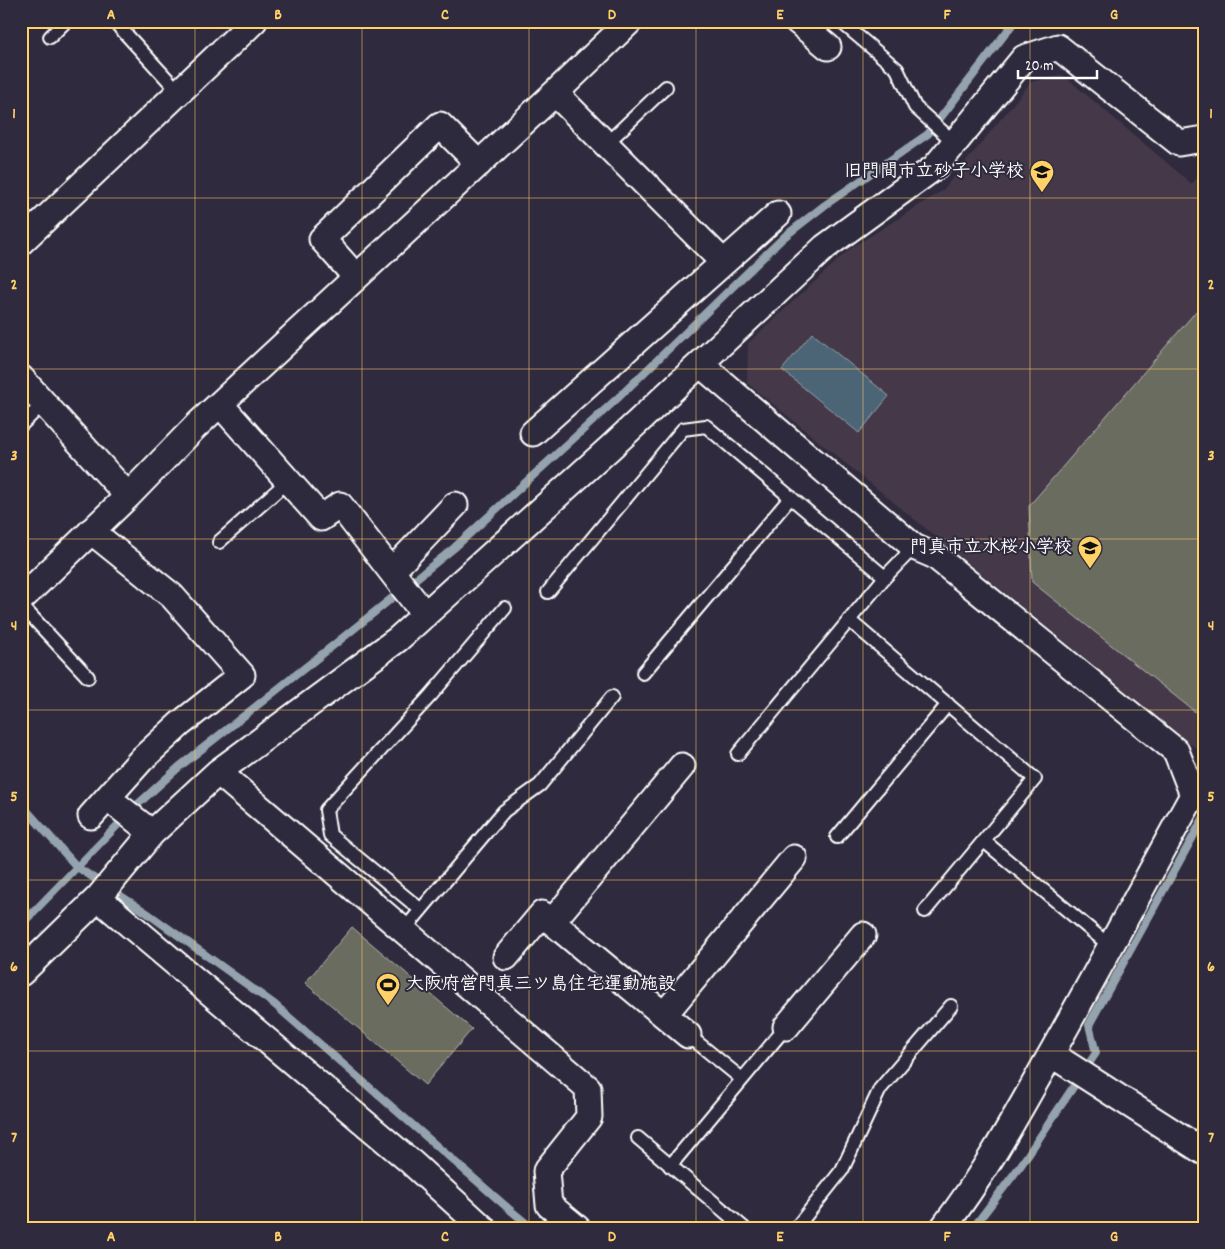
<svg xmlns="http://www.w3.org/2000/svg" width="1225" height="1249" viewBox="0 0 1225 1249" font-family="Dekko,'Klee One',sans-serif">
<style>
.built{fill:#443949}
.green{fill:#696c5e;stroke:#b4b6ae}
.water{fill:#4c6576;stroke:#94a3ad}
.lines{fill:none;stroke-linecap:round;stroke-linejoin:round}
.stream{stroke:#94a3ad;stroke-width:8}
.lane-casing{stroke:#fff;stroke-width:16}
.street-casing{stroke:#fff;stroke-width:29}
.lane{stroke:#2f2a3d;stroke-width:12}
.street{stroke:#2f2a3d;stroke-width:25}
.grid{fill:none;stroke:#ffd166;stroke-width:1;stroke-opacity:0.55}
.labels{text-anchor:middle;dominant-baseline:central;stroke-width:4;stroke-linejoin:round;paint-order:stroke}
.poi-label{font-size:18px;font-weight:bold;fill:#fff;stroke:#2f2a3d;text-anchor:end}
.neatline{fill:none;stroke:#ffd166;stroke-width:2}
.grid-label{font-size:16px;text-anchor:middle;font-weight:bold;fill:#ffd166}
</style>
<rect width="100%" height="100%" fill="#2f2a3d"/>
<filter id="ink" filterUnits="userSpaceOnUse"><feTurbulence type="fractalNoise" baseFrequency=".02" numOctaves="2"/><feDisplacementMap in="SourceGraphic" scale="10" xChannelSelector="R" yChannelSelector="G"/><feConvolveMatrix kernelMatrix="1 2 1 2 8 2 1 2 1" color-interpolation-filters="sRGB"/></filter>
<g filter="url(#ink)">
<path class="built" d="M1063,75L1192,184L1204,169V755L747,383L748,343L851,248L942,191L1031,82Z"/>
<path class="green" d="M1204,302V719L1032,582L1029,506Z
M352,927L472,1029L425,1085L305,983Z"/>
<path class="water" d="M812,333L889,396L859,433L782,370Z"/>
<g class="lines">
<path class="stream" d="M21,804L77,867L147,913L274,1004L509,1209L532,1228
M21,925L137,805L179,767L335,644L454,548L620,396L784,237L825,205L928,134L1015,21
M973,1228L1021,1165L1096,1053L1089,1025L1204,817"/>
<defs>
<path id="lane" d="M114,21L179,92
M840,21L897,69L915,107L955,143
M50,37L66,21
M606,144L666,87
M21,425L44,403
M219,542L288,481
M548,592L683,429L706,426L885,577
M21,605L88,677
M849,620L1035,779L925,911
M643,673L791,497
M738,754L885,577L914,547
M837,837L948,704
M984,841L1110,946
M421,910L330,835L326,810L431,695L505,608
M404,930L504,811L540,785L612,697
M688,1035L742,1079
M638,1138L744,1228
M670,1166L786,1027
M796,1228L842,1170L880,1089L951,1006"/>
<path id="street" d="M797,21L828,47
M555,93L723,262
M21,242L254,21
M356,277L322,239L440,125L479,164
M700,364L914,547L935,556L1176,751L1193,795C1144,883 1097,973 1047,1061C1015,1118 983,1176 943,1228
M21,378L128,496
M220,404L321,518L340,505L425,615
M533,433L778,214
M91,531L172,596L242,675L180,724L142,759L91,816
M392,571L455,505
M21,599L128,496L196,426L555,93L630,21
M218,772L588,1088L589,1117L546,1171L549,1205L577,1228
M108,798L152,833
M98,898L411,1162L483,1228
M552,922L688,1035
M506,957L542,914L552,922L682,766
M21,973L98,898L152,833L218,772L398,639L612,446L825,247L935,167L1024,58L1058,47L1179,143L1204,139
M664,1015L794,858
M786,1027L863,935
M1051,1054L1204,1152"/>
</defs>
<use href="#lane" class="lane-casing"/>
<use href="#street" class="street-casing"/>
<use href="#lane" class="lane"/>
<use href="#street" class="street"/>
</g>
</g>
<path class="grid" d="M195,21V1228M362,21V1228M529,21V1228M696,21V1228M863,21V1228M1030,21V1228M21,198H1204M21,369H1204M21,539H1204M21,710H1204M21,880H1204M21,1051H1204"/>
<defs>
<symbol id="school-pin" viewBox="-11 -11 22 30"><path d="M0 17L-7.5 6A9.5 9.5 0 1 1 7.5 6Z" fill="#ffd166" stroke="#2f2a3d"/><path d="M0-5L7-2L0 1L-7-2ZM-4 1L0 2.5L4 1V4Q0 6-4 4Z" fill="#111"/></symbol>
<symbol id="stadium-pin" viewBox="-11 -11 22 30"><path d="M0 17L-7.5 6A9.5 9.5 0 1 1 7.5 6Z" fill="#ffd166" stroke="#2f2a3d"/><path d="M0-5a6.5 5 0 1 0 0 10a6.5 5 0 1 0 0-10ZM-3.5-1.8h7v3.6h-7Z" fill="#111"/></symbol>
</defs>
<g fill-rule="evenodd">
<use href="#school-pin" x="1028" y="158" width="28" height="38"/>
<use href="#school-pin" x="1076" y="534" width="28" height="38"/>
<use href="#stadium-pin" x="374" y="971" width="28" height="38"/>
</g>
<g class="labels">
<g class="poi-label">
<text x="1024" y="172">旧門間市立砂子小学校</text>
<text x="1072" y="548">門真市立水桜小学校</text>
<text x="406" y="985" text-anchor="start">大阪府営門真三ツ島住宅運動施設</text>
</g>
</g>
<rect width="1225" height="1249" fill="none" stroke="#2f2a3d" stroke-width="55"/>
<path d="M1018 70v8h79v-8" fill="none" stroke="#ffffff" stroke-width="2.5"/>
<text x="1025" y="70" font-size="15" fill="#ffffff" stroke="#2f2a3d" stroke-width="4" paint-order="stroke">20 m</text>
<rect x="28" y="28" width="1170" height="1194" class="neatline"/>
<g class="grid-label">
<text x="111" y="19">A</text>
<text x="278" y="19">B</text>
<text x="445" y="19">C</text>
<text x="612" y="19">D</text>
<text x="780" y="19">E</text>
<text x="947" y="19">F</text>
<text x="1114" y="19">G</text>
<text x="14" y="118">1</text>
<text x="1211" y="118">1</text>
<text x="14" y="289">2</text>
<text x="1211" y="289">2</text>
<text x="14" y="460">3</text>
<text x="1211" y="460">3</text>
<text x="14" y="630">4</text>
<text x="1211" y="630">4</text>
<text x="14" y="801">5</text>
<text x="1211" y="801">5</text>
<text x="14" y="971">6</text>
<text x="1211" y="971">6</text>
<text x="14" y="1142">7</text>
<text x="1211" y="1142">7</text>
<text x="111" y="1241">A</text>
<text x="278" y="1241">B</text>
<text x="445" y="1241">C</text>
<text x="612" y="1241">D</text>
<text x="780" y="1241">E</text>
<text x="947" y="1241">F</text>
<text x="1114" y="1241">G</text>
</g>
</svg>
